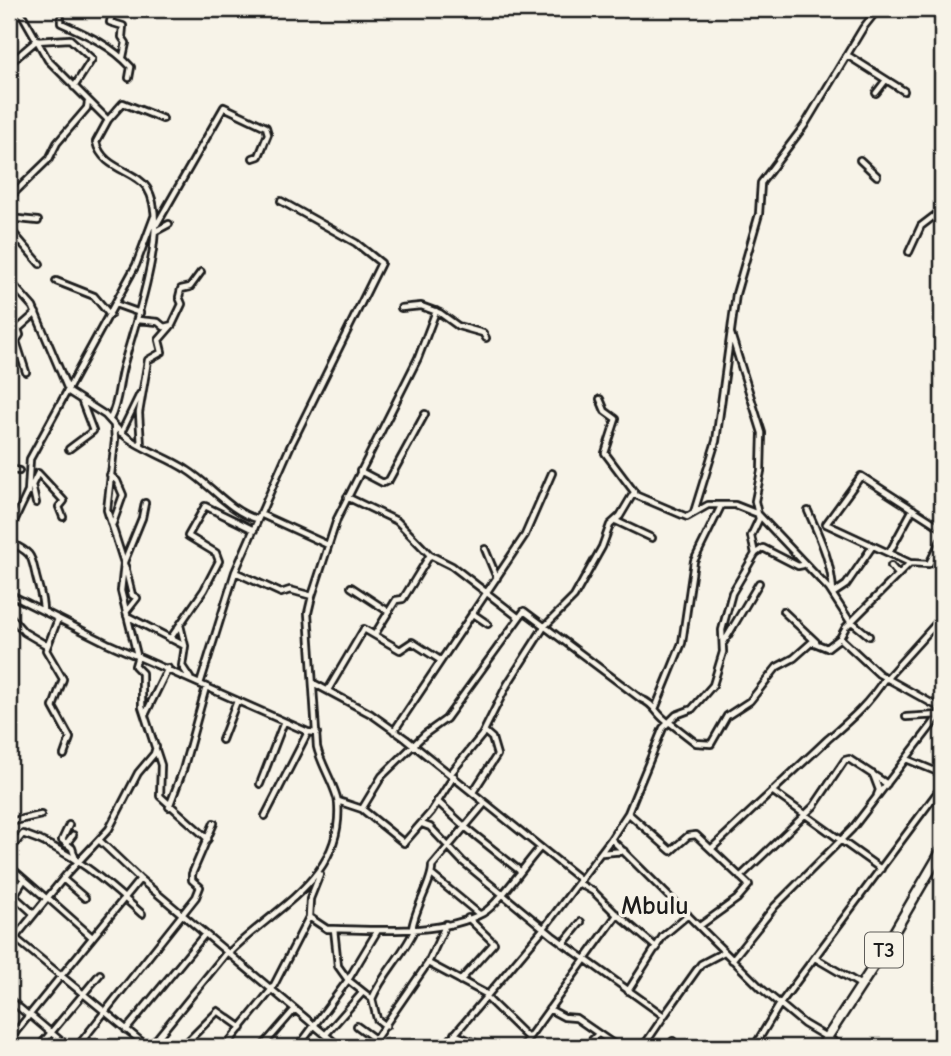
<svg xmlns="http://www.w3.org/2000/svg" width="951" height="1056" viewBox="0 0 951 1056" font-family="'Comic Neue',sans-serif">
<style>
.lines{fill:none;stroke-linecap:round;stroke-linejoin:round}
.minor-casing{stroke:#1c1c1c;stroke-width:10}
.highway-casing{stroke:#1c1c1c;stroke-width:13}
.minor{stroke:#f7f3e8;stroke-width:4.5}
.highway{stroke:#f7f3e8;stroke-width:8}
.labels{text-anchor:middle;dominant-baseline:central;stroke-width:7;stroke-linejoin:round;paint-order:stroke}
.shield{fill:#f7f3e8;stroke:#5e5c59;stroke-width:2}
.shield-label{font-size:21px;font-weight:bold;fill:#1c1c1c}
.quarter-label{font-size:26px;font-weight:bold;fill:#1c1c1c;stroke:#f7f3e8}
</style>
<rect width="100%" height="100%" fill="#f7f3e8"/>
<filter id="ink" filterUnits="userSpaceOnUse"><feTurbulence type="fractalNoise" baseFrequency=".0143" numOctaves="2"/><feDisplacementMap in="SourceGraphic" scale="14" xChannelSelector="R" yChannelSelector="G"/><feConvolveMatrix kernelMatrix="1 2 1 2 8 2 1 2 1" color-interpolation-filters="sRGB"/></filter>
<g filter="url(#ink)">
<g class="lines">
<defs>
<path id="minor" d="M9,9H11
M19,9L48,60L108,120L96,142C102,169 135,170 147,188C171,225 134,326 123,367C118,385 119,402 110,419
M113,9L110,22L123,26L122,37L126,43L123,57
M929,9L942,18
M61,18V23C88,35 112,46 131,67L129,78
M847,55L904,91
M9,64L36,41L70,39L92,59L74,87
M876,93L886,80
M108,120L123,103L163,119
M860,160L877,176
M9,198L49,159L57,143L87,108L88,102
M281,201L356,243L381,263L290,447L235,572L281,593L290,590L312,596
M9,218L38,221
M157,224L224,107L266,127L268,134L259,156L253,158
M9,228L40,264
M156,231L169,224
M909,252L921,226L942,210
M9,280L33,307L69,392L105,415L114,425L115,440L107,510L124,563L121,591L137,655
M56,281L94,296L110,315
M115,304L140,313
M401,308L421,306L440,313L458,326L483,333L486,338
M138,320L158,322L164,327L172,325L182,304L179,297L181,289L190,287L201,272
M26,372L16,341L20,335L18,329L36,313
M600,399L605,411L616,419L605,453L635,493
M114,425C133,448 163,454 187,470C210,484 230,512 257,519
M121,433L140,394
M141,446L139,413L148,360L162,352L159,340L172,325
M69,449L93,431L82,402
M9,469L19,471
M360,471L383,483L389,480L425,414
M110,475L117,481L123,495L113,523
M347,497L397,521L430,555L452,566L518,617
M36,503L32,485L38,473L64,501L59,507L63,517
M808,511C820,538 832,563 833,593
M694,512L716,441L736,294L759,214L761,183L804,126L863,28L878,9
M260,514L328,545
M616,521L652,538
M9,532L28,492L30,459L136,265L154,217
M942,538L929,564L910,563L846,627L840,638L879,674L942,709
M9,542C37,555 30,557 38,584C41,594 43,601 43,611
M485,549L497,578
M756,553L763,548L798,566L803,565
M889,553L913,509
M124,562L142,518L145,503
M910,563L826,524L861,476L942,528
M125,566L132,595L137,598L126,612
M891,566L898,574
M351,587L389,612
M834,593L846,585L872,547
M9,594L107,643L308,732L317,733
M783,611L816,642
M472,613L488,624
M9,615L24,632L46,645
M127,616L185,646
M58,619L46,650L63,679L53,707L70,738L64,755
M852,622L869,636
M180,625L185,646L182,666L190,678
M375,634L396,600L403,599L430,555
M170,639L204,590L219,561L216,553L188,536L205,506L254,530
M724,642L759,583
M138,656L135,666L142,673V707L161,765L160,796L208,839
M886,679L942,617
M200,684L235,572
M315,684L371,714L406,739L581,880
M328,690L364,629L400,650L412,642L440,660
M655,709L682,643L694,561L721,506
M145,715L168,668
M906,717L939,715
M669,722L696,743L711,744L727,716L750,701L777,667L794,658L812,642L827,648L840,638
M394,731L525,535L552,473
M222,740L237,701
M906,759L940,773L939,786
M451,773L482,735L507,685L544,627L574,597L602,547L610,525L620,516L633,494L687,517L708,505H735L758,514L829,589L851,623
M873,774L879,790L877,795
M260,784L284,722
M772,791L881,869
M473,792L497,755L492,738L484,731
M338,801L362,809L404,843L431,812L454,776
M437,801L465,827
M169,807L183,770L206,687
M362,809L382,776L425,734L446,719L524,611L641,699C655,704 656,715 669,723
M628,813L671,851L688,836L696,835L749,885L737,899L701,925
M265,816L308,732
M9,822L41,815
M422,824L430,827L462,861L553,936L664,1016L647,1041L654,1047
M69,825L62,840L72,848L76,860
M465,827L520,871
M611,839L628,813L663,728L676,715L692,709L713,685L723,652L722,630L732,593L755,554L751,536L759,519L755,501L761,471L762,433L731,334
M99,840L140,879L340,1047
M66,844L73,835
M712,848L828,739C850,720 869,704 885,678
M9,851L23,834C69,849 106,881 142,914
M602,853L624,851
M9,866L47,899
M433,876L479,914
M740,877L814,806L845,760L849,759L887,784
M63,879L85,898
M13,895L34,914
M48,898L92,937
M9,903L24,880
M617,914L657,948
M334,929C381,930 441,935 483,913C499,904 526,863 540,848
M412,929C415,907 433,881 432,866L485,803
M9,933L148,1047
M563,944L581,922
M9,945L66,875L109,829L138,773L154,754L156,747
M229,953C273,908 344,879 338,803C337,789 321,765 317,747L308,613L312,596L337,519L418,358L436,311
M815,958L861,985
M732,960L775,906L852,829L942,712
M428,963L488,995
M460,981L494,943L468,918
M628,991L663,936L688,915
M487,998L528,1038
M9,999L28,1015
M372,999L348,980L378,930
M549,1009L564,1017L576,1018L618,1047
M29,1014L68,1047
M664,1016L701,964L724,952
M357,1026L375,1039
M386,1026L377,1019L372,999C383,973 404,954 415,929
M126,1030L205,934
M326,1034L363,992
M454,1034L485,1047
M9,1040L140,879
M39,1047L100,974
M77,1047L196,897L200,887L192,880V874L214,823
M150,1047L227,952
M182,1047L218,1011L242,1028
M225,1047L272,989L309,917
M262,1047L295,1009
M298,1047L348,980L338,966L334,929H327L309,917L310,899L320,874
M370,1047L428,963L446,924
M444,1047L544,928L611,839L762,989L804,1024L843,1047
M522,1047L617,915L594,892L578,883
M585,1047L598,1034
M640,1047L647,1041
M668,1047L673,1041
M754,1047L780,1004L942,786"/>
<path id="highway" d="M821,1047L879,958L942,850"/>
</defs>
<use href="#minor" class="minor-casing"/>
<use href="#highway" class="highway-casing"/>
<use href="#minor" class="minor"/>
<use href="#highway" class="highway"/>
</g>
</g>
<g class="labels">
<rect class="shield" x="865" y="932.5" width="38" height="35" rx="5"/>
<g class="shield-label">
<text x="884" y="950">T3</text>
</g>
<g class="quarter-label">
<text x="655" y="906">Mbulu</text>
</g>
</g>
<rect width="951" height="1056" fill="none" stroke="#f7f3e8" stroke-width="35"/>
<rect x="18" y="18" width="916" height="1021" fill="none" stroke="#1c1c1c" stroke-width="2.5" filter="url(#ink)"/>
</svg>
